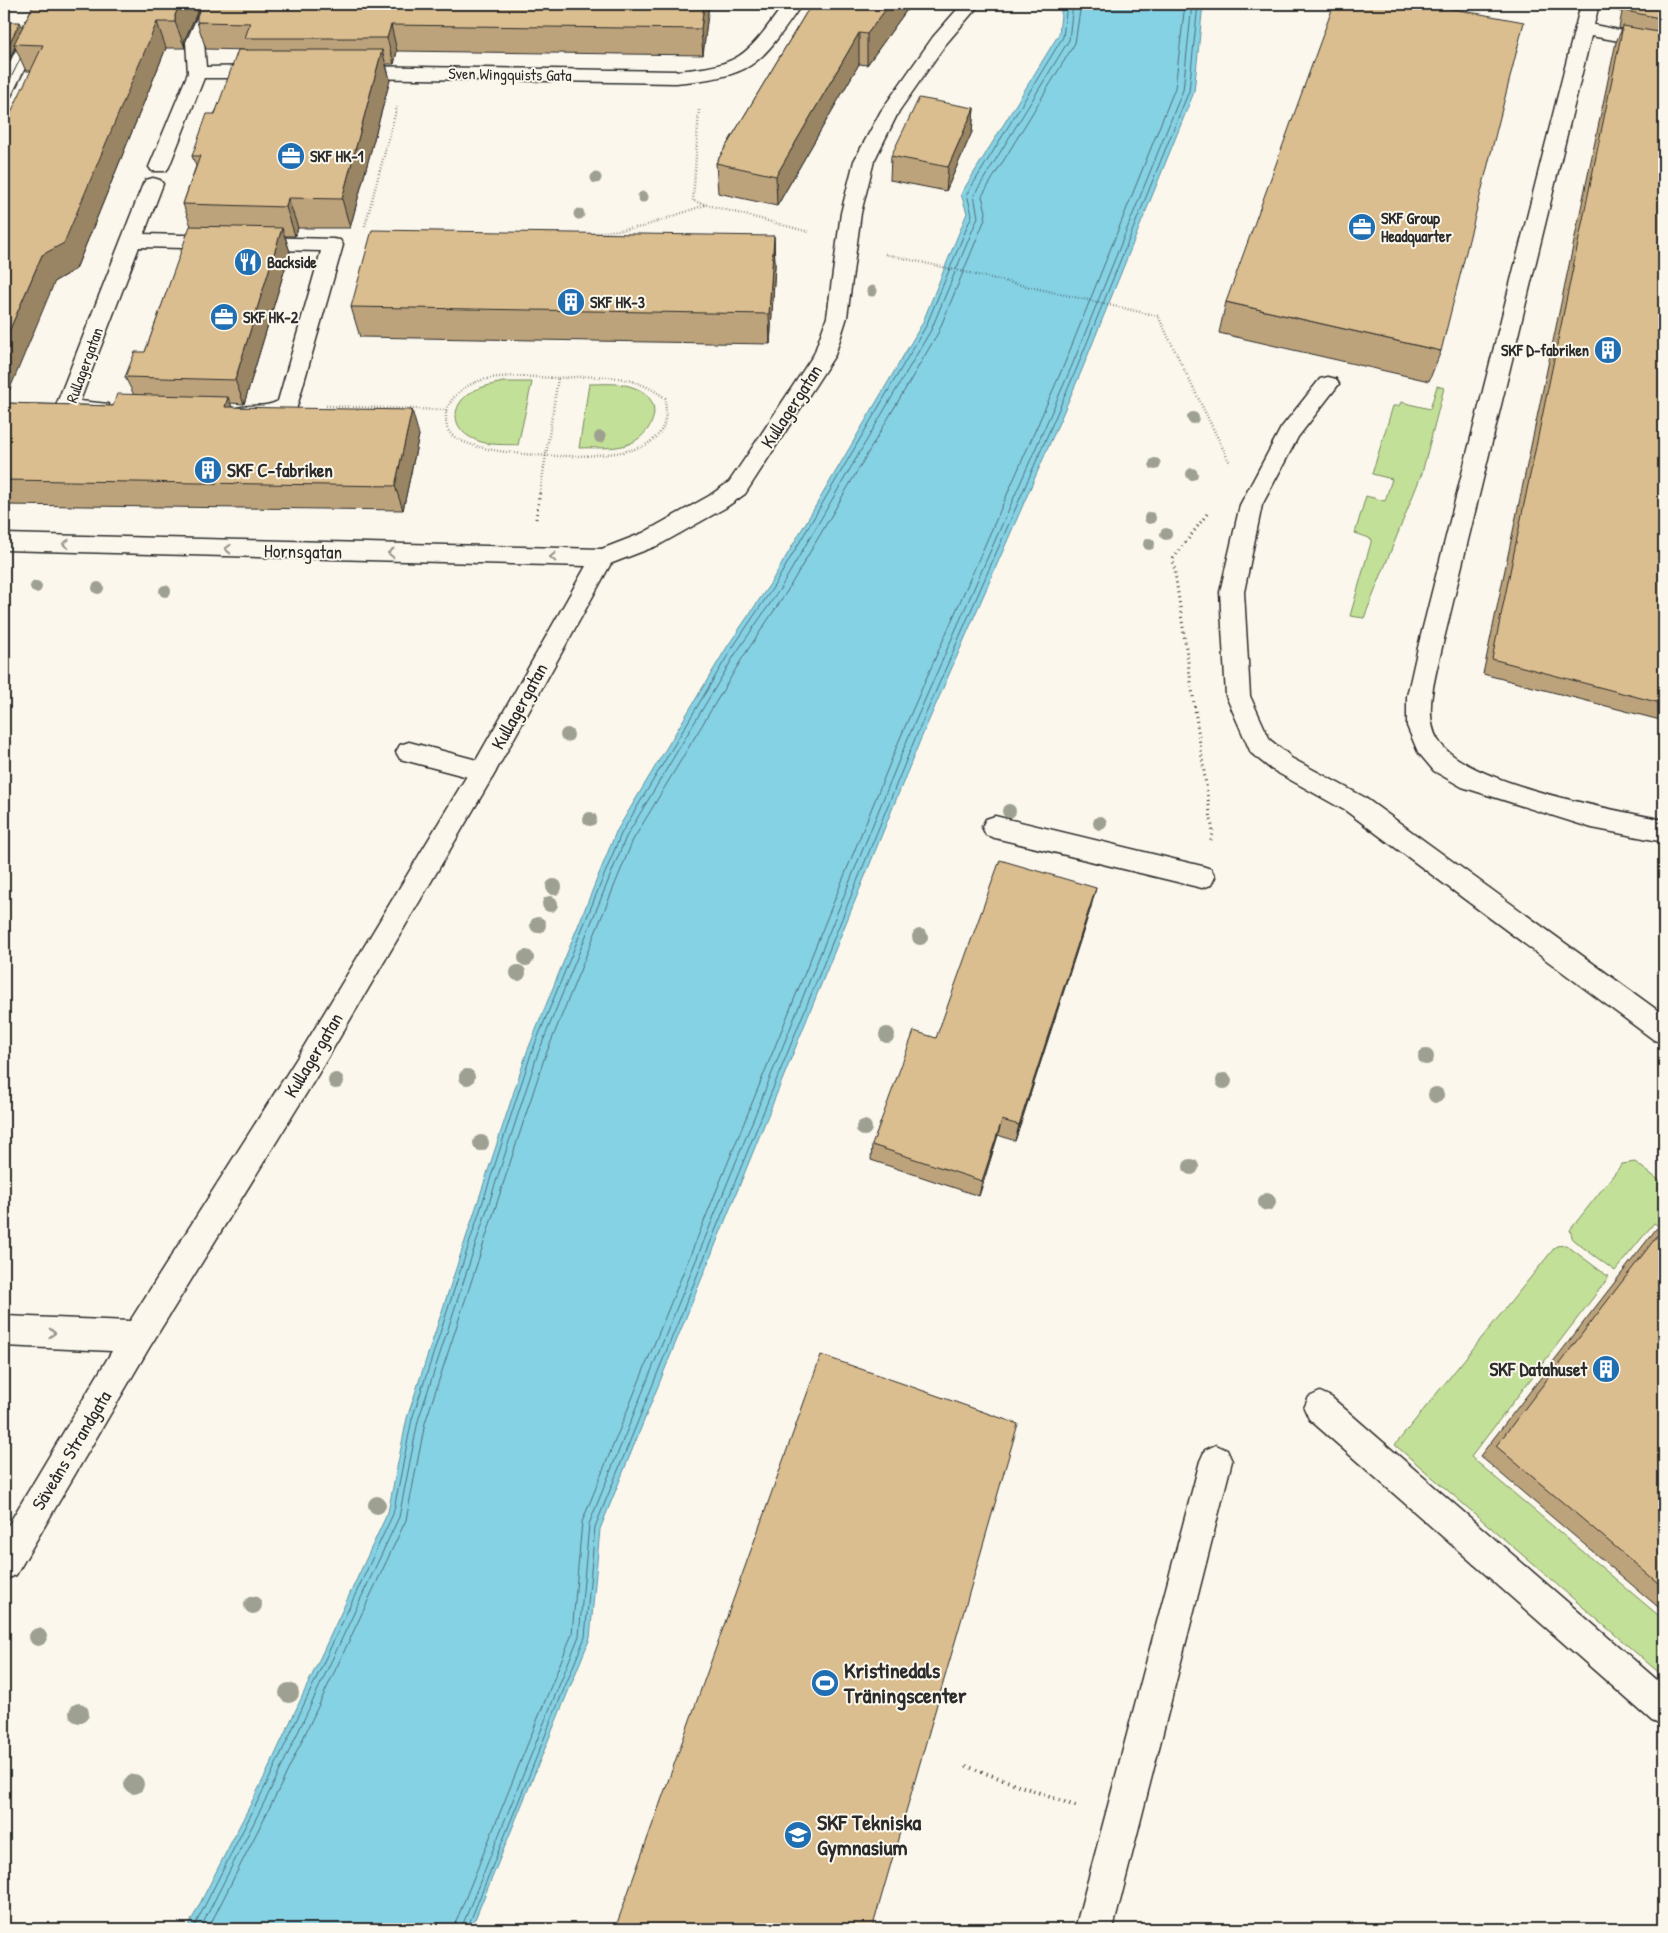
<svg xmlns="http://www.w3.org/2000/svg" width="1668" height="1933" viewBox="0 0 1668 1933" font-family="'Patrick Hand',sans-serif">
<style>
.green{fill:#c2e097;stroke:#768661}
.water{fill:#85d2e5;stroke:#618f9b}
.lines{fill:none;stroke-linecap:round;stroke-linejoin:round}
.shore{stroke:#4f6e75;stroke-width:1}
.lane-casing{stroke:#2b2b2b;stroke-width:3}
.street-casing{stroke:#2b2b2b;stroke-width:3}
.path-far2{stroke:#2b2b2b;stroke-width:2.5;stroke-dasharray:0.5 2.5;stroke-linecap:butt}
.path-far1{stroke:#2b2b2b;stroke-width:3;stroke-dasharray:1 4;stroke-linecap:butt}
.path{stroke:#2b2b2b;stroke-width:4;stroke-dasharray:1 4.5;stroke-linecap:butt}
.lane{fill:#fbf7ec;fill-rule:evenodd}
.street{fill:#fbf7ec;fill-rule:evenodd}
.tram{stroke:#2b2b2b;stroke-width:1}
.tree{fill:#9ea091}
.wall{fill:#bca37b;stroke:#2b2b2b}
.shaded-wall{fill:#998564;stroke:#2b2b2b}
.building{fill:#dbbe8f;stroke:#2b2b2b}
.oneway{stroke:#93918c}
.labels{text-anchor:middle;dominant-baseline:central;stroke-width:4;stroke-linejoin:round;paint-order:stroke}
.far-street-label{font-size:16px;fill:#2b2b2b;stroke:#fbf7ec}
.far-poi-label{font-size:16px;font-weight:bold;fill:#2b2b2b;stroke:#fbf7ec;text-anchor:start}
.street-label{font-size:19px;fill:#2b2b2b;stroke:#fbf7ec}
.poi-label{font-size:19px;font-weight:bold;fill:#2b2b2b;stroke:#fbf7ec;text-anchor:start}
.near-poi-label{font-size:22px;font-weight:bold;fill:#2b2b2b;stroke:#fbf7ec;text-anchor:start}
</style>
<rect width="100%" height="100%" fill="#fbf7ec"/>
<filter id="ink" filterUnits="userSpaceOnUse"><feTurbulence type="fractalNoise" baseFrequency=".02" numOctaves="2"/><feDisplacementMap in="SourceGraphic" scale="10" xChannelSelector="R" yChannelSelector="G"/><feConvolveMatrix kernelMatrix="1 2 1 2 8 2 1 2 1" color-interpolation-filters="sRGB"/></filter>
<g filter="url(#ink)">
<path class="green" d="M503,382H532L518,445C504,444 489,446 476,440C455,432 448,411 467,395C477,387 491,385 503,382Z
M589,384C604,384 621,382 635,388C666,400 655,433 629,444C614,450 594,447 579,448Z
M1437,386L1444,388L1422,473L1364,618L1350,616L1372,539L1355,533L1366,496L1385,501L1392,479L1372,474L1393,406H1399L1401,402L1430,409Z
M1635,1162L1664,1184V1230L1654,1223L1615,1271L1573,1240L1570,1230L1622,1164Z
M1566,1245L1609,1277L1471,1457L1664,1620V1677L1395,1445L1556,1246Z"/>
<path class="water" d="M1062,4H1203L1194,92L1081,372L919,743L600,1529L590,1638L471,1929H187L266,1774L388,1512L407,1418L527,1052L616,832L727,647L770,584L922,324L967,213L961,194L1059,34Z"/>
<g class="lines">
<path class="shore" d="M193,1929L270,1777L393,1514L412,1419L531,1054L621,834L731,650L774,586L926,326L972,215L967,194L1063,37L1067,4
M200,1929L276,1779L399,1517L418,1421L537,1056L626,837L736,653L780,589L931,330L978,217L974,195L1069,40L1073,4
M208,1929L282,1783L406,1520L425,1423L544,1059L633,840L743,657L786,593L938,333L985,219L986,212L982,196L1075,43L1081,4
M453,1929L572,1634L582,1522L901,736L1064,365L1175,88L1185,4
M461,1929L579,1636L589,1524L908,738L1071,368L1183,90L1192,4
M467,1929L585,1637L595,1527L914,741L1076,370L1189,91L1198,4"/>
<defs>
<path id="lane" d="M39,4H57L11,96L4,98V74Z
M203,4H221L204,42L206,67L267,66L274,68L276,72L274,76L267,78H204L169,167L166,171H152L149,167L188,73L186,42Z
M784,4H802C759,66 754,76 676,83L350,78L343,76L341,72L343,68L350,66L676,71C742,66 747,55 784,4Z
M962,4H980L945,45L899,111L874,161L861,213L847,317L835,355L745,494L725,508L659,545L602,567L594,564L590,558L594,552L643,533L709,496L729,482L748,454L814,354L827,317L841,213L854,161L881,111L933,37Z
M1581,4H1599L1594,25L1664,39V49L1591,36L1443,643C1437,671 1422,714 1438,740C1463,783 1614,810 1664,820V842L1592,828L1462,787L1434,771L1418,752L1407,726V696L1419,643Z
M153,178L160,180L163,184L144,234L333,239L340,240L343,245L296,410C276,421 259,425 237,418L234,413L237,408C253,403 263,409 278,401L321,251L139,247L80,401L108,404L111,409L108,414L100,417L58,413L55,408L143,184L146,180Z
M1328,377L1336,379L1339,384L1298,437L1262,505L1244,592L1250,696L1270,740L1289,755L1293,762L1289,769L1280,772L1271,769L1251,753L1226,696L1220,592L1240,505L1281,428L1320,379Z
M409,742L492,764L496,771L492,778L483,781L400,759L396,752L400,745Z
M995,816L1202,866L1211,869L1215,877L1211,885L1202,888L995,838L986,835L982,827L986,819Z
M1320,1392L1331,1397L1664,1686V1726L1652,1721L1309,1419L1304,1408L1309,1397Z
M1216,1445L1227,1450L1232,1461L1113,1929H1075L1200,1461L1205,1450Z"/>
<path id="street" d="M4,534L602,549L610,552L614,558L492,778L317,1076L149,1348L16,1575L4,1580V1532L112,1351L4,1346V1316L130,1321L297,1058L474,764L586,566L4,550Z
M1280,752L1364,797L1664,1015V1043L1654,1040L1346,811L1271,769L1267,762L1271,755Z"/>
</defs>
<use href="#lane" class="lane-casing"/>
<use href="#street" class="street-casing"/>
<path class="path-far2" d="M699,110L693,201L809,232
M365,226L397,107
M588,234L642,227L705,205
M885,254L1158,316L1230,463
M326,406L446,410C467,367 517,377 558,378L540,493
M446,410C446,419 445,429 452,435C478,459 622,464 650,442C666,431 667,416 665,398C630,372 599,376 558,378"/>
<path class="path-far1" d="M1207,514L1173,559L1213,833L1211,840
M536,519L540,492"/>
<path class="path" d="M966,1766L1078,1807"/>
<use href="#lane" class="lane"/>
<use href="#street" class="street"/>
<path class="tram" d="M4,63L34,4
M4,92L26,47"/>
</g>
<g class="tree">
<circle cx="596" cy="178" r="5.5"/>
<circle cx="643" cy="197" r="5.5"/>
<circle cx="579" cy="214" r="5.5"/>
<circle cx="872" cy="291" r="5.5"/>
<circle cx="1193" cy="418" r="6"/>
<circle cx="600" cy="437" r="6"/>
<circle cx="1155" cy="464" r="6"/>
<circle cx="1192" cy="474" r="6"/>
<circle cx="1150" cy="518" r="6"/>
<circle cx="1166" cy="534" r="6"/>
<circle cx="1149" cy="544" r="6"/>
<circle cx="36" cy="587" r="6"/>
<circle cx="98" cy="588" r="6"/>
<circle cx="165" cy="591" r="6"/>
<circle cx="567" cy="735" r="7"/>
<circle cx="1009" cy="811" r="7"/>
<circle cx="590" cy="819" r="7"/>
<circle cx="1100" cy="823" r="7"/>
<circle cx="554" cy="887" r="8"/>
<circle cx="550" cy="904" r="8"/>
<circle cx="538" cy="925" r="8"/>
<circle cx="920" cy="937" r="8"/>
<circle cx="526" cy="958" r="8"/>
<circle cx="518" cy="973" r="8"/>
<circle cx="887" cy="1035" r="8"/>
<circle cx="1426" cy="1057" r="8"/>
<circle cx="467" cy="1077" r="8"/>
<circle cx="336" cy="1081" r="8"/>
<circle cx="1224" cy="1081" r="8"/>
<circle cx="1436" cy="1095" r="8"/>
<circle cx="864" cy="1128" r="8"/>
<circle cx="481" cy="1143" r="8"/>
<circle cx="1191" cy="1167" r="8"/>
<circle cx="1267" cy="1202" r="9"/>
<circle cx="377" cy="1505" r="9"/>
<circle cx="253" cy="1605" r="9"/>
<circle cx="38" cy="1637" r="9"/>
<circle cx="289" cy="1693" r="10"/>
<circle cx="79" cy="1713" r="10"/>
<circle cx="134" cy="1784" r="10"/>
</g>
<path class="wall" d="M63,4H201L184,41L185,48H166L76,269L55,281L31,71H26L15,47L4,70V22L22,27Z
M709,4L703,55L397,51L394,64H386L390,80L350,228H298L295,236H285L290,252L244,404L230,403L232,407L419,435L403,510L4,505V403L113,406L134,395L125,377L145,352L191,226L183,204L196,166L192,156L248,50L206,49L197,22Z
M911,4L867,65L859,64L777,206L718,193L716,163L806,13Z
M1617,4H1664V721L1483,674L1616,42L1622,29L1619,28L1622,12L1615,10Z
M974,108L972,132L946,191L890,180L891,156Z
M774,236L775,266L770,344L360,337L351,307Z
M1226,302L1441,351L1429,381L1219,333Z
M1091,907L1015,1141L998,1135L979,1196L871,1160L872,1145L936,1038Z
M1664,1222V1612L1480,1456L1656,1229Z"/>
<path class="shaded-wall" d="M180,4H201L184,41L185,48L175,22V15Z
M704,4H709L703,55L701,29Z
M890,4H911L867,65V34Z
M20,22L24,30L14,44L15,47L4,70V54Z
M157,22L166,48L76,269L55,281L4,403V343L42,255Z
M391,25L397,51L394,64L387,38Z
M859,33V64L777,206L776,176Z
M382,50L390,80L350,228L342,199Z
M974,108L972,132L946,191L948,167Z
M288,198L298,228L295,236L286,207Z
M282,228L290,252L244,404L235,380Z
M774,236L775,266L770,344L769,314Z
M228,397L238,423L225,407Z
M412,410L419,435L403,510L395,486Z
M1096,888L1091,907L1015,1141L1019,1125Z
M1002,1120L998,1135L979,1196L982,1181Z"/>
<path class="building" d="M34,4H180L175,15V22H157L64,243L42,255L4,343V127L43,45L14,44Z
M202,4H704L701,29L391,25L387,38H245L250,23L197,22V16Z
M813,4H890L867,34L859,33L776,176L716,163L806,13Z
M1334,4H1426L1524,22L1441,351L1226,302Z
M1627,4H1664V19L1626,11Z
M4,22H20L4,54Z
M1623,26L1664,33V704L1492,659Z
M238,50H382L342,199L288,198L286,207L183,204L200,156H192L207,114H215Z
M919,98L974,108L948,167L891,156Z
M190,226L282,228L235,380L125,377L135,352H145Z
M372,230L774,236L769,314L351,307Z
M117,394L228,397L225,407L412,410L395,486L4,480V403L113,406Z
M1000,860L1096,888L1019,1125L1002,1120L982,1181L872,1145L914,1031L936,1038Z
M1664,1227V1588L1496,1446Z
M821,1355L1018,1424L872,1929H615Z"/>
<defs><path id="oneway-chevron" d="M-2-3.5L2.5 0L-2 3.5" fill="none" stroke-width="1.6" stroke-linecap="round" stroke-linejoin="round" transform="scale(1.25)"/></defs>
<g class="oneway">
<use href="#oneway-chevron" transform="translate(66 544) rotate(-178)"/>
<use href="#oneway-chevron" transform="translate(228 549) rotate(-178)"/>
<use href="#oneway-chevron" transform="translate(391 553) rotate(-179)"/>
<use href="#oneway-chevron" transform="translate(553 557) rotate(-179)"/>
<use href="#oneway-chevron" transform="translate(52 1333) rotate(2)"/>
</g>
</g>
<defs>
<symbol id="office-disc" viewBox="-11 -11 22 22"><circle r="9.5" fill="#1f6fb2" stroke="#fbf7ec"/><path d="M-6-3h4V-5.5h4V-3h4V5H-6ZM-1-4.5V-3h2v-1.5ZM-6 0V1H6V0Z" fill="#fff"/></symbol>
<symbol id="restaurant-disc" viewBox="-11 -11 22 22"><circle r="9.5" fill="#1f6fb2" stroke="#fbf7ec"/><path d="M-5-6h1v4h1v-4h1v4h1v-4h1v5L-1.5 .5V6h-2V.5L-5-1ZM5-6V6H3V1.5H1.5Q1.5-4 5-6Z" fill="#fff"/></symbol>
<symbol id="building-disc" viewBox="-11 -11 22 22"><circle r="9.5" fill="#1f6fb2" stroke="#fbf7ec"/><path d="M-4-6H4V6H1V3H-1V6H-4ZM-2.5-4.3h1.7v1.8h-1.7ZM.8-4.3h1.7v1.8H.8ZM-2.5-1h1.7V.8h-1.7ZM.8-1h1.7V.8H.8Z" fill="#fff"/></symbol>
<symbol id="stadium-disc" viewBox="-11 -11 22 22"><circle r="9.5" fill="#1f6fb2" stroke="#fbf7ec"/><path d="M0-5a6.5 5 0 1 0 0 10a6.5 5 0 1 0 0-10ZM-3.5-1.8h7v3.6h-7Z" fill="#fff"/></symbol>
<symbol id="school-disc" viewBox="-11 -11 22 22"><circle r="9.5" fill="#1f6fb2" stroke="#fbf7ec"/><path d="M0-5L7-2L0 1L-7-2ZM-4 1L0 2.5L4 1V4Q0 6-4 4Z" fill="#fff"/></symbol>
</defs>
<g fill-rule="evenodd">
<use href="#office-disc" x="275" y="140" width="32" height="32"/>
<use href="#office-disc" x="1346" y="211" width="32" height="32"/>
<use href="#restaurant-disc" x="232" y="246" width="32" height="32"/>
<use href="#building-disc" x="555" y="286" width="32" height="32"/>
<use href="#office-disc" x="208" y="301" width="32" height="32"/>
<use href="#building-disc" x="1592" y="334" width="32" height="32"/>
<use href="#building-disc" x="192" y="454" width="32" height="32"/>
<use href="#building-disc" x="1590" y="1353" width="32" height="32"/>
<use href="#stadium-disc" x="809" y="1667" width="32" height="32"/>
<use href="#school-disc" x="782" y="1819" width="32" height="32"/>
</g>
<g class="labels">
<g class="far-street-label">
<text transform="translate(510 74) rotate(1)">Sven Wingquists Gata</text>
<text transform="translate(84 365) rotate(-70)">Rullagergatan</text>
</g>
<g class="far-poi-label">
<text x="310" y="156">SKF HK-1</text>
<text x="1381" y="218">SKF Group<tspan x="1381" dy="18">Headquarter</tspan></text>
<text x="267" y="262">Backside</text>
<text x="590" y="302">SKF HK-3</text>
<text x="243" y="317">SKF HK-2</text>
<text x="1589" y="350" text-anchor="end">SKF D-fabriken</text>
</g>
<g class="street-label">
<text transform="translate(791 406) rotate(-57)">Kullagergatan</text>
<text transform="translate(303 551) rotate(1)">Hornsgatan</text>
<text transform="translate(519 706) rotate(-61)">Kullagergatan</text>
<text transform="translate(313 1055) rotate(-59)">Kullagergatan</text>
<text transform="translate(71 1450) rotate(-59)">Säveåns Strandgata</text>
</g>
<g class="poi-label">
<text x="227" y="470">SKF C-fabriken</text>
<text x="1587" y="1369" text-anchor="end">SKF Datahuset</text>
</g>
<g class="near-poi-label">
<text x="844" y="1670">Kristinedals<tspan x="844" dy="25">Träningscenter</tspan></text>
<text x="817" y="1822">SKF Tekniska<tspan x="817" dy="25">Gymnasium</tspan></text>
</g>
</g>
<rect width="1668" height="1933" fill="none" stroke="#fbf7ec" stroke-width="20"/>
<rect x="10" y="10" width="1648" height="1913" fill="none" stroke="#2b2b2b" stroke-width="2" filter="url(#ink)"/>
</svg>
